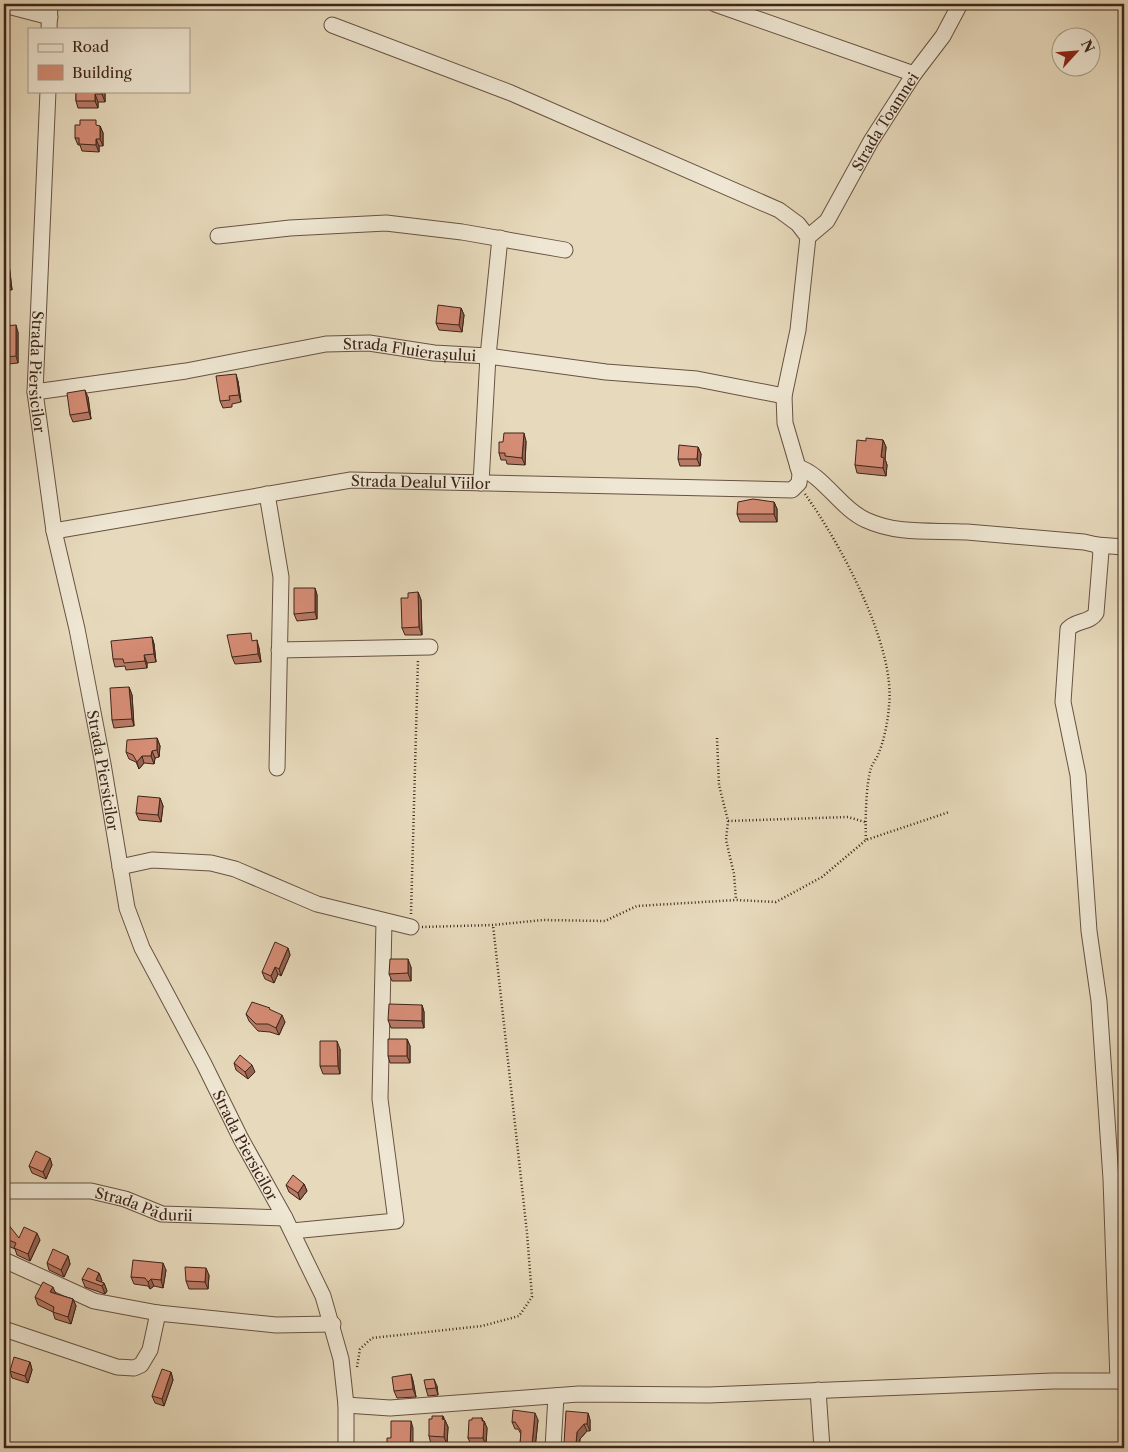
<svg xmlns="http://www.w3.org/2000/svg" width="1128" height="1452" viewBox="0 0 1128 1452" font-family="'Libre Caslon Text',serif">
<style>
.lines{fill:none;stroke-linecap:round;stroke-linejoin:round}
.minor-casing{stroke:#685242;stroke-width:17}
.path{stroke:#3d2419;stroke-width:2.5;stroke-dasharray:1 2.5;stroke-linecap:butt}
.minor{stroke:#efe7d3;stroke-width:15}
.wall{fill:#b87965;stroke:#3d2419}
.shaded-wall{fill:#966353;stroke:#3d2419}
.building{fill:#d68d76;stroke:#3d2419}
.labels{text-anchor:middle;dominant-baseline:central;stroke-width:4;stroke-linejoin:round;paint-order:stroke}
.street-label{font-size:15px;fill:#3d2419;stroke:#efe7d3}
</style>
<rect width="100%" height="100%" fill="#e7dabc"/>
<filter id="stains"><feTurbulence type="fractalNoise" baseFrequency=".004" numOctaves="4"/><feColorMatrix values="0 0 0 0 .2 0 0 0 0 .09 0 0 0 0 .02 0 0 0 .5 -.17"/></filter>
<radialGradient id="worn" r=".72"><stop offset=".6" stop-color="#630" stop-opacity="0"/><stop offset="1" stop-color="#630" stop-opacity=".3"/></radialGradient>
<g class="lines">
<defs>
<g id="minor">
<path d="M715,4L914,74"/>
<path d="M4,5L50,17"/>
<path d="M49,29L50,4"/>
<path id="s1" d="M48,91L35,392L54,531L77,629L103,764L127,908L142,948L204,1064L241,1139L285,1218L323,1296L341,1359L346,1405V1448"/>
<path d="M218,236L290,228L386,223L462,232L565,250"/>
<path id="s2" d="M808,237L827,221L871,141L914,74L943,36L960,4"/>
<path id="s3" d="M35,392L186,371L326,344L369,343L434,353L488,356L606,372L697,379L784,396"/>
<path d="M798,467C823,475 840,508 866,520C898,535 933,530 967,532C1006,535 1045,539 1084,542L1097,545L1101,551L1096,613C1090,623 1076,620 1068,629L1063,702L1078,775L1089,931L1099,1001L1111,1179L1118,1381"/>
<path d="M481,483L488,356L500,238"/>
<path d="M267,494L281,577L277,768"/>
<path id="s4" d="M54,531L351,480L792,490L799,483L800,474L785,423L784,396L798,330L808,237L798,224L779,210L511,93L332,25"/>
<path d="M1097,545L1124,547"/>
<path d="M279,650L430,647"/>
<path d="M120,867L152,860L211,863L235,869L317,904L411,927"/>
<path id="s5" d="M4,1191H91L125,1199L162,1214L285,1218"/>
<path d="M292,1231L396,1221L380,1099L384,922"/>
<path d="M4,1260L94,1301L158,1313L276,1325L333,1324"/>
<path d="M4,1329L117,1367L134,1368L141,1365L150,1350L158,1313"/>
<path d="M818,1390L822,1448"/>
<path d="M346,1405L390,1408L579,1394L709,1395L1053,1381H1124"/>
<path d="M553,1448L556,1396"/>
</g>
</defs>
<use href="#minor" class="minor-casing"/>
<path class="path" d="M805,494C840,543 896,646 889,706C888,721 884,741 878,755C876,759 873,763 871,768C866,783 865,823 866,840
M717,738L719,785L728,821L726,840L734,874L736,900
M728,821L848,817L865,822
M411,914L418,659
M422,927L493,925L543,920L605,921L637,906L736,900L776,902L822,877L866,840L949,812
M357,1367L360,1349L372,1338L482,1326L519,1316L532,1297L527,1233L493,925"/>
<use href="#minor" class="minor"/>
</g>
<path class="wall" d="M76,91L105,92V102H98V108H78L76,101Z
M98,126H100L103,133V146H99V152L82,151L80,145H78L75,138Z
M4,257H7L9,264L12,290H4Z
M461,308L464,315L462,332L439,330L436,323Z
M4,326L18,332V363L9,364L6,354H4Z
M238,381L241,402L232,404V407L223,408L220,401Z
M88,397L91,419L73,422L70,415Z
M883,440L886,447L885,459L887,465L886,476L857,473L855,465L866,441Z
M526,441L525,465L507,464L506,460H501L499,453L503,442Z
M698,447L701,454L700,466H680L678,459Z
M774,502L777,509V522H740L737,514Z
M315,588L317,595V619L297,621L294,614Z
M418,592L421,600L422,635H405L402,628L408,598Z
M152,637L154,644L156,662L147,663V668L126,670L125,666L115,667L113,659Z
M254,641L259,648L261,662L235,664L232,657Z
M129,687L132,695L134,726L114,728L112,720Z
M157,738L160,746L159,757L155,758L154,764L144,763L139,769L136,762L129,759L126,752Z
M160,798L163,806L161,822L139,820L136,813Z
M288,948L290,955L281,976L278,974L274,983L265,979L262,972Z
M411,967V981H392L389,974Z
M422,1005L424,1012V1028H391L388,1020Z
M246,1014L285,1022L279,1035L270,1032L258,1031L249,1021Z
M407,1039L410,1046V1063H390L388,1056Z
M340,1049V1074H323L320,1066Z
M234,1063L255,1072L248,1079L236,1070Z
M50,1158L52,1165L46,1179L32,1173L29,1166Z
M304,1184L307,1191L300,1200L289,1192L286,1185Z
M4,1223L19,1238L40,1240L30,1261L17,1255L15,1249L4,1244Z
M68,1256L70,1264L64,1277L49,1270L47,1263Z
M166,1270L163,1288L154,1286L150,1289L148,1286L134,1284L131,1277Z
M99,1273L102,1281L101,1282L104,1283L107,1291L105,1294L85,1287L82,1279Z
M209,1275L208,1289H189L186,1281Z
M56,1294L73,1299L76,1306L71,1324L55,1319L53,1312L38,1305L35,1297Z
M30,1362L32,1370L28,1383L12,1378L10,1371Z
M171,1372L173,1380L164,1406L155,1403L152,1396Z
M411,1374L413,1381L416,1397L397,1398L394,1391Z
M437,1386L438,1395L428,1396L426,1389Z
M588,1413L590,1420V1431H587L580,1439L579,1448H566L564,1444Z
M443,1416L448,1427L447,1444H431L429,1436L432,1419Z
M482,1418L483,1421H484L487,1428L486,1446L471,1445L468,1438L472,1420Z
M538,1420L535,1448H521L520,1444L521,1434L518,1429H515L512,1422Z"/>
<path class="shaded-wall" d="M102,91H105V102L102,94Z
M95,94L98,102V108L95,101Z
M100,126L103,133V146L100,139Z
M96,139L99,146V152L96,145Z
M7,257L9,264L12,290L9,282Z
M461,308L464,315L462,332L459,325Z
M16,325L18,332V363L16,356Z
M236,374L238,381L241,402L239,395Z
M85,390L88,397L91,419L89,412Z
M524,433L526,441L525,465L522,458Z
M883,440L886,447L885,459L887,465L886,476L883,468L881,457Z
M698,447L701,454L700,466L697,459Z
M774,502L777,509V522L774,514Z
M315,588L317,595V619L315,612Z
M418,592L421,600L422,635L419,627Z
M152,637L154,644L156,662L154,654Z
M257,640L259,648L261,662L258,654Z
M144,655L147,663V668L145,661Z
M129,687L132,695L134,726L132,719Z
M157,738L160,746L159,757L157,750Z
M152,751L155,758L154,764L151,756Z
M142,756L144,763L139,769L137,762Z
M160,798L163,806L161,822L158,815Z
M288,948L290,955L281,976L279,969Z
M408,959L411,967V981L408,973Z
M275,967L278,974L274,983L271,976Z
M422,1005L424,1012V1028L422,1021Z
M282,1015L285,1022L279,1035L276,1028Z
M407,1039L410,1046V1063L407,1056Z
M337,1041L340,1049V1074L338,1066Z
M252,1065L255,1072L248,1079L245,1072Z
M50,1158L52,1165L46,1179L43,1172Z
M304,1184L307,1191L300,1200L298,1193Z
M37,1233L40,1240L30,1261L28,1254Z
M68,1256L70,1264L64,1277L61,1270Z
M163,1263L166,1270L163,1288L161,1280Z
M206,1268L209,1275L208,1289L205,1282Z
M99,1273L102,1281L100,1285L96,1280Z
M151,1279L154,1286L150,1289L148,1282Z
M104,1283L107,1291L105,1294L102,1286Z
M53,1287L56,1294L50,1292Z
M73,1299L76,1306L71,1324L68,1317Z
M30,1362L32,1370L28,1383L25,1376Z
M171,1372L173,1380L164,1406L162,1399Z
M411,1374L413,1381L416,1397L413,1389Z
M434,1379L437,1386L438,1395L436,1388Z
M535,1413L538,1420L535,1448H533L532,1445Z
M588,1413L590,1420V1431L587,1424Z
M443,1416L445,1423V1420L448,1427L447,1444L444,1437Z
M482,1418L484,1425V1421L487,1428L486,1446L483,1438Z
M411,1421L413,1428V1448H410Z
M584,1424L587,1431L580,1439L579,1448H578L576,1444L577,1432Z"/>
<path class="building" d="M76,91H102V94H95V101H76Z
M80,120H96V125L100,126V139H96V145L79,144V138H75V125H80Z
M4,257H7L9,282L4,283Z
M438,305L461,308L459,325L436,323Z
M16,325V356L6,357L5,347H4V326Z
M236,374L239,395L229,396L230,400L220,401L216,376Z
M85,390L89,412L70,415L67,393Z
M504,433H524L522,458L505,456V453H499V442H503Z
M866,438L883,440L881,457L884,458L883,468L855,465L857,440L866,441Z
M679,445L698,447L697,459H678Z
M753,499L774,502V514H737L738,502Z
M294,588H315V612L294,614Z
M418,592L419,627L402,628L401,598H408V593Z
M251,633L252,641L257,640L258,654L232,657L227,635Z
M152,637L154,654L144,655L145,661L124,663L123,659H113L111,641Z
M129,687L132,719L112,720L110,688Z
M157,738V750L152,751L151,756H142L137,762L133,755L126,752L127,740Z
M138,796L160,798L158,815L136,813Z
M275,942L288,948L279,969L275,967L271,976L262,972Z
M390,959H408V973L389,974Z
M252,1002L270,1008L269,1009L282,1015L276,1028L268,1024H256L246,1014Z
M389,1004L422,1005V1021L388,1020Z
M388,1039H407V1056H388Z
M320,1041H337L338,1066H320Z
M240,1055L252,1065L245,1072L234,1063Z
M36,1151L50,1158L43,1172L29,1166Z
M293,1175L304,1184L298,1193L286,1185Z
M4,1223L8,1224L19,1238L24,1227L37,1233L28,1254L14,1248L16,1243L4,1238Z
M53,1249L68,1256L61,1270L47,1263Z
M133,1260L163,1263L161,1280L151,1279L148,1282L145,1278L131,1277Z
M185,1267L206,1268L205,1282L186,1281Z
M88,1268L99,1273L96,1280L104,1283L102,1286L82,1279Z
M43,1282L53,1287L50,1292L73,1299L68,1317L53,1312L54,1307L35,1297Z
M14,1357L30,1362L25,1376L10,1371Z
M162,1369L171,1372L162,1399L152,1396Z
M411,1374L413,1389L394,1391L392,1377Z
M434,1379L436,1388L426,1389L424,1380Z
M513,1410L535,1413L532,1445L520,1444L521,1431L515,1422H512Z
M566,1411L588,1413L587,1424H584L577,1432L576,1444H564Z
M432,1416H443L442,1419L445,1420L444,1437L429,1436V1419H432Z
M472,1418H482V1421H484L483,1438H468L469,1420H472Z
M391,1421H411L410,1448H387V1438H391Z"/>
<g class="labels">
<g class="street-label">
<text stroke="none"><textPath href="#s2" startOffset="140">Strada Toamnei</textPath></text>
<text stroke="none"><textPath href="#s3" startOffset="379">Strada Fluierașului</textPath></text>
<text stroke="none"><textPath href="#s1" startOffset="281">Strada Piersicilor</textPath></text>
<text stroke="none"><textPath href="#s4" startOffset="371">Strada Dealul Viilor</textPath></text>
<text stroke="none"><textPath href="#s1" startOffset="686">Strada Piersicilor</textPath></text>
<text stroke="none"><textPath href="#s1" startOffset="1091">Strada Piersicilor</textPath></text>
<text stroke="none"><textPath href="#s5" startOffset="142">Strada Pădurii</textPath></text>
</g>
</g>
<rect width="1128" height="1452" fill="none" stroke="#e7dabc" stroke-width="20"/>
<rect x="5" y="5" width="1118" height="1442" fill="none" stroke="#3d2419" stroke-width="2.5"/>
<rect x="10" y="10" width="1108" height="1432" fill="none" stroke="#3d2419"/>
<rect x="28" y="28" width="162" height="65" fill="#efe7d3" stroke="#a89989"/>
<rect x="38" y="44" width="25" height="8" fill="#efe7d3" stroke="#a89989"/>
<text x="72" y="52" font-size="15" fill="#3d2419">Road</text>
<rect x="38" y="65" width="25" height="15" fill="#d68d76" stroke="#a89989"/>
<text x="72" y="78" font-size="15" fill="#3d2419">Building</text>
<g transform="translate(1076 52) rotate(64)"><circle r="24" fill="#efe7d3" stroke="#a89989"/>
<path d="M0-4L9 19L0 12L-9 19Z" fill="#8f2418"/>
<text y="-8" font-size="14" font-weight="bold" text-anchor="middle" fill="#3d2419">N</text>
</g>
<rect width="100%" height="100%" filter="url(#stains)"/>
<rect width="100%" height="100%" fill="url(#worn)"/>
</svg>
